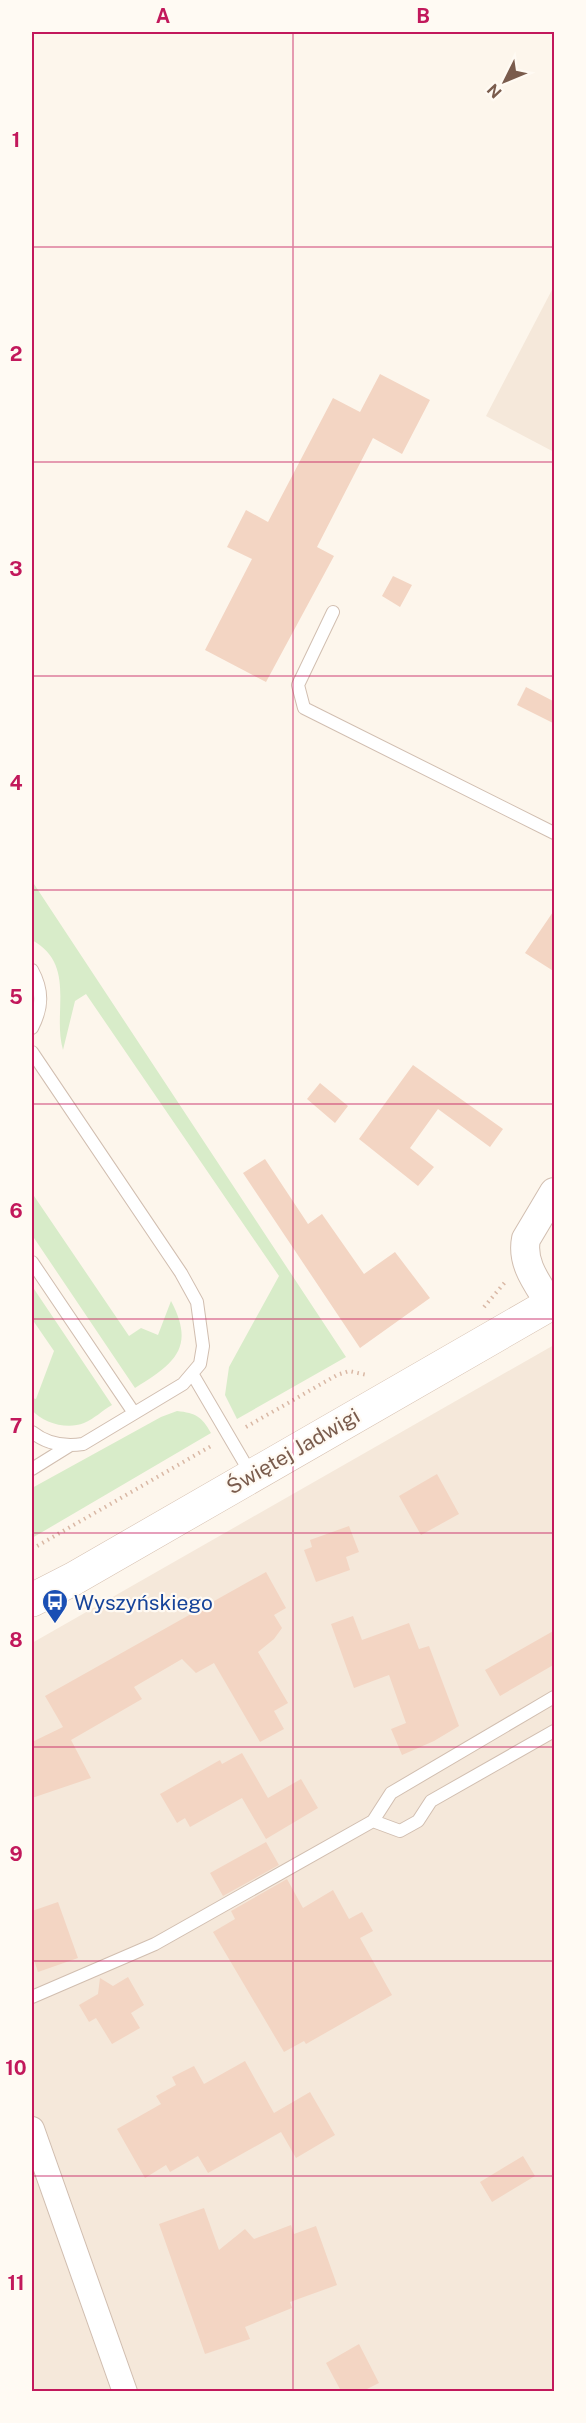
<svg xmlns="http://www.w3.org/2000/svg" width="586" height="2423" viewBox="0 0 586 2423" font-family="'Public Sans',sans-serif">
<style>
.residential{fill:#f5e8da}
.green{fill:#d8ecc9}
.building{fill:#f3d5c3}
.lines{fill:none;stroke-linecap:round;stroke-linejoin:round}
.service-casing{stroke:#d1beb0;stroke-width:14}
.minor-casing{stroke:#d1beb0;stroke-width:26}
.tertiary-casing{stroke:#d1beb0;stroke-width:30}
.secondary-casing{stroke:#d6c0b0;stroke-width:34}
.path{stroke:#d9b8a5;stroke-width:4;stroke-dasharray:1.5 4.5;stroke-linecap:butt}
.service{stroke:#fff;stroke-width:12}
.minor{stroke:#fff;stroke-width:24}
.tertiary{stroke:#fff;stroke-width:28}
.secondary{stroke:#fff;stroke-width:33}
.grid{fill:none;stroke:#c2185b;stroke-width:1.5;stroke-opacity:0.55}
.labels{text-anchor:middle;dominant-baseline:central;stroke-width:4.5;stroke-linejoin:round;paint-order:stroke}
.street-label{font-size:21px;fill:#7a5c4d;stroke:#fffaf3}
.transit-label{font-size:21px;fill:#164399;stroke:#fffaf3;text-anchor:start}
.neatline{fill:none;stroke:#c2185b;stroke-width:2}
.grid-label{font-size:20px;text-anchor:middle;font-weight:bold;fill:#c2185b}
</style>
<rect width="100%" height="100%" fill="#fdf6ec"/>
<path class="residential" d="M554,286V452L486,416Z
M554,1345V2391H32V1643Z"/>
<path class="green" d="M32,881L346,1357L237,1419L225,1395L229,1367L279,1276L86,994L75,1001L63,1050C52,1012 77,965 32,940Z
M32,1193L129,1336L141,1328L158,1335L171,1301C196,1348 174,1364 135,1388L32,1235Z
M32,1286L112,1405C103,1410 94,1419 84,1423C67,1430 43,1423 32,1410V1398L36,1399L54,1351L32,1319Z
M177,1411C196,1413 202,1417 211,1433L32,1538V1488L161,1417Z"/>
<path class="building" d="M380,374L430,400L402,454L373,438L317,547L334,556L266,682L205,650L252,559L227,547L246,510L268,522L333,398L360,412Z
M393,576L412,585L400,607L382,596Z
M526,687L555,702V724L517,705Z
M555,909V972L525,953Z
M413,1065L503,1129L490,1147L438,1109L410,1148L434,1167L418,1186L359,1139Z
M320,1083L348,1106L335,1123L307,1099Z
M265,1159L308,1224L322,1214L364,1274L395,1252L430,1298L360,1348L243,1173Z
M437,1474L459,1514L421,1535L399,1496Z
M349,1526L359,1552L346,1557L350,1570L316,1582L304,1550L312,1547L310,1540Z
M266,1572L286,1608L274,1615L282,1628L274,1639L258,1652L288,1703L274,1711L284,1729L260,1742L214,1663L196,1673L182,1659L134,1687L142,1699L71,1740L91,1778L32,1798V1742L63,1727L45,1696Z
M353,1616L362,1640L409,1623L419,1649L429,1646L459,1726L434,1741L402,1755L391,1729L406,1723L389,1675L354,1688L331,1624Z
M555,1630V1664L500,1696L485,1670Z
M242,1753L268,1798L301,1779L318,1808L266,1839L242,1798L190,1827L185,1818L177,1823L160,1794L220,1760L222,1764Z
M266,1842L279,1865L223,1896L210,1873Z
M287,1879L303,1908L333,1890L349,1919L362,1912L373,1931L360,1938L392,1995L306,2044L304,2041L284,2052L213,1932L235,1919L231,1911Z
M58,1902L78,1958L38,1972L32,1954V1911Z
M128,1977L144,2005L131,2013L140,2028L112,2044L96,2018L89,2022L79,2005L98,1994L100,1978L113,1986Z
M245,2061L274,2113L310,2092L335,2135L296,2158L281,2132L208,2173L198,2156L170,2172L166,2165L145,2178L117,2129L161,2104L156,2096L176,2085L172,2077L194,2066L204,2084Z
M523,2156L535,2176L492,2202L480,2182Z
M204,2208L219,2250L245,2229L254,2239L291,2225L294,2234L316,2226L337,2285L290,2302L292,2308L245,2327L250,2339L205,2354L159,2224Z
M359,2344L379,2383L363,2391H341L326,2363Z"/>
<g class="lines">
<defs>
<path id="service" d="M333,612L298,685L304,708L554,833
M32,970C43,990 43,1007 32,1028
M32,1052L181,1273L197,1302L203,1346L200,1364L183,1384L83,1444C64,1447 47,1444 32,1432
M32,1262L134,1413
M193,1375L251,1474
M32,1469L69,1446
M373,1821L391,1793L554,1697
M32,1997L155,1944L373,1821L400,1831L418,1821L431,1801L554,1731"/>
<path id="minor" d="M32,2129L125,2392"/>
<path id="tertiary" d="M550,1304C538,1284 521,1264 526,1239L554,1192"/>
<path id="secondary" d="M32,1600L73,1579L554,1302"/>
</defs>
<use href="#service" class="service-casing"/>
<use href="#minor" class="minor-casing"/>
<use href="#tertiary" class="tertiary-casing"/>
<use href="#secondary" class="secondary-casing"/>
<path class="path" d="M484,1307L506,1281
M246,1427L337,1375L349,1371L367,1375
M32,1549L213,1445"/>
<use href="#service" class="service"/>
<use href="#minor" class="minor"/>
<use href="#tertiary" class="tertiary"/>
<use href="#secondary" class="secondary"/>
</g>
<path class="grid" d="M293,32V2392M32,247H554M32,462H554M32,676H554M32,890H554M32,1104H554M32,1319H554M32,1533H554M32,1747H554M32,1961H554M32,2176H554"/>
<defs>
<symbol id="bus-pin" viewBox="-11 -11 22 30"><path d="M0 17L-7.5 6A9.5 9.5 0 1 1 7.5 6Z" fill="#1a4fb4" stroke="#fffaf3"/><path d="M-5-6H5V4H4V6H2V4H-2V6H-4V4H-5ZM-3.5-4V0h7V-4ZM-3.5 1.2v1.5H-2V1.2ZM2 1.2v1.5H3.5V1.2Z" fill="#fff"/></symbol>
</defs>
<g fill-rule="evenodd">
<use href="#bus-pin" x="40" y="1587" width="30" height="40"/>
</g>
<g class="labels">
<g class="street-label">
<text transform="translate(293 1451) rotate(-30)">Świętej Jadwigi</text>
</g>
<g class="transit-label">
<text x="74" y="1602">Wyszyńskiego</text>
</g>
</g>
<rect width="586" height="2423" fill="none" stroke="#fffaf3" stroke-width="66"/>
<g transform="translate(505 81) rotate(227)" stroke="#fffaf3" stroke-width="4.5" paint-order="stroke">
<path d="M0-4.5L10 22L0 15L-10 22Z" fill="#7a5c4d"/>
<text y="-9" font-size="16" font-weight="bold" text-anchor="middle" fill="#7a5c4d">N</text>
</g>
<rect x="33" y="33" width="520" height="2357" class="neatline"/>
<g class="grid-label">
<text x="163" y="23">A</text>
<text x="423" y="23">B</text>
<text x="16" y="147">1</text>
<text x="16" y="361">2</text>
<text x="16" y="576">3</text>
<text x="16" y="790">4</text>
<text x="16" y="1004">5</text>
<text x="16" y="1218">6</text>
<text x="16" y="1433">7</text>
<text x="16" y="1647">8</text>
<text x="16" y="1861">9</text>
<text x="16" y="2075">10</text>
<text x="16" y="2290">11</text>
</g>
</svg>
